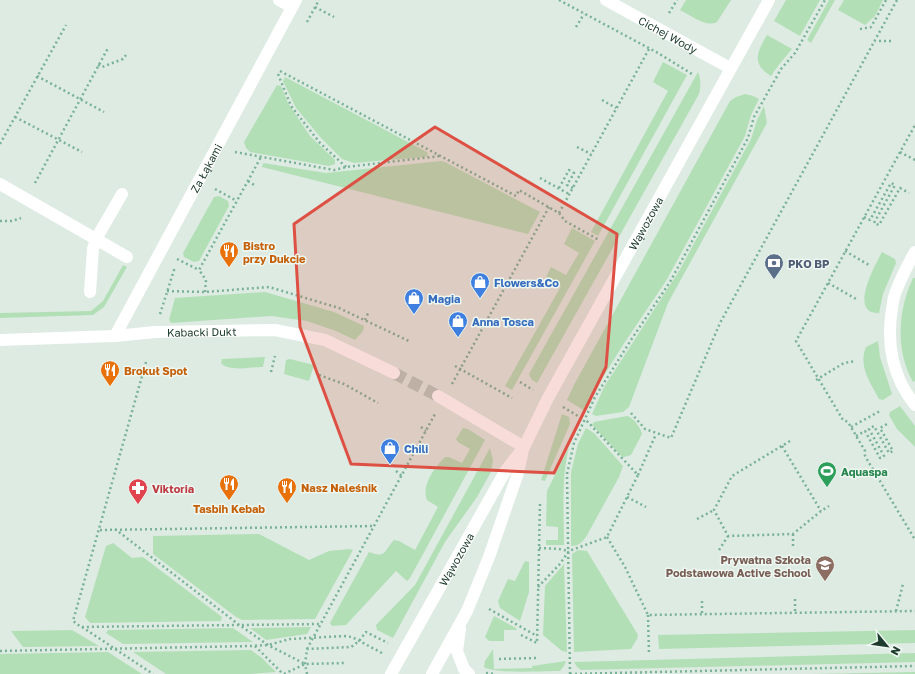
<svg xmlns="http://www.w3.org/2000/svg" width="915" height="674" viewBox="0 0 915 674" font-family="'Golos Text',sans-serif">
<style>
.green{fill:#b3dfb7}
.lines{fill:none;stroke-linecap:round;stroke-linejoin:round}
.minor-tunnel{stroke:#b7c8be;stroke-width:12;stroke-dasharray:12 6;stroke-linecap:butt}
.path{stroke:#7ab297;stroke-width:2.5;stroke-dasharray:2 3;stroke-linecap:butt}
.service{stroke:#fff;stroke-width:12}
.minor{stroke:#fff;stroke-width:12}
.tertiary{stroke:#fff;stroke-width:12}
.marked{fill:#dd5043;fill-opacity:0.2;stroke:#dd5043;stroke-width:3;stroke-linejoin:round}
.labels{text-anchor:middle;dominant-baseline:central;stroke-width:3;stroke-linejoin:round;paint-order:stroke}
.street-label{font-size:11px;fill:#1d3c2e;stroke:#eef7f1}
.food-label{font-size:11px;font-weight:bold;fill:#c56008;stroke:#eef7f1;text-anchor:start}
.service-label{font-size:11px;font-weight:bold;fill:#4e5e75;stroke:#eef7f1;text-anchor:start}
.shop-label{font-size:11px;font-weight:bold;fill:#366cbe;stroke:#eef7f1;text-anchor:start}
.leisure-label{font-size:11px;font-weight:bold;fill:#27864d;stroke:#eef7f1;text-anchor:start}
.health-label{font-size:11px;font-weight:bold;fill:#be3a42;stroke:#eef7f1;text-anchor:start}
.education-label{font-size:11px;font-weight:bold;fill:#785e54;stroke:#eef7f1;text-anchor:end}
</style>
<rect width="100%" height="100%" fill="#ddebe2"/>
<path class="green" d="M686,0H731L717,22C706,28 690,15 680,10Z
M786,0H820L800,36L774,21Z
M829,0H835L811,43L807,40Z
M844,0H883L875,16L865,25L838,10Z
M767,35L792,49L778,66L771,76C751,64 757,52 767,35Z
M663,62L687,75L598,236L591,232L668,91L653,82Z
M698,72C701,80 701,85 699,94L537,383L532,380L529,374Z
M285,77L427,152L428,156L424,157L354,163L342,159L321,138L296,108L283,81Z
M277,85L281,86L288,103L310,136L335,160V164L329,166L250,152L246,148L244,142Z
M745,94L753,96L759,99L751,115L745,136L666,281L623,345L595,390L585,411L567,400L575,383L730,101L736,97Z
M764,106L767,123L668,303L629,407L623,412L596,416L592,414L604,387L679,271L751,139L757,120Z
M441,161L445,162L540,212L528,234L262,167L263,163L326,173Z
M219,196L228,201L229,206L199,261L194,262L184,257L183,253L214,197Z
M572,228L595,241L512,390L505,386L561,286L546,277L551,267L566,275L579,253L564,244Z
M882,252L895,259L896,263L883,294L879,313C848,314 875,265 882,252Z
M123,265L127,267L104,307L93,315L0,318V313L91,311L103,301Z
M913,278H915V381L913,382C895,350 898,310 913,278Z
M265,292L334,312L364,326L363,331L355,340L336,331L307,321L271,316L171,323L169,320L175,298Z
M878,341L880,357L892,394L883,400L879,399C870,382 858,366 866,347Z
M265,357L263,367C252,367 228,372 221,363L222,359Z
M290,359L314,365L309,381L284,374L286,360Z
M900,406L915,426V447L897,429L889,415L890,412Z
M562,414L569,417L570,424L545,481L541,480Z
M627,416C633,417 641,428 642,434L631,455L624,457L621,456L592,425L594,422Z
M463,428L468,429L485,440L410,578L407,581L396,571L346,625L332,626L330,623L369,552C387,559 384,550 394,540L399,541L415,550L438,507L427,500C421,485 435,467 445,457H449L462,463L470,449L458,442L456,439Z
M586,428L594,433L623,466L619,477L586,537C581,543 579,546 571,546V472L578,444Z
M569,447C561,480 564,512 564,545H546V540H558V527L546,526L547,491Z
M490,448L493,460L491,472L477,497L445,542L393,638L377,630L376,625L415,585Z
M259,534L309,560L329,551L350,549L353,550L315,619L242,620L236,617L153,554V536Z
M113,543L132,558L143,557L222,617L221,621L90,623L85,617L106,546Z
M578,550L587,551L638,635L637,639L631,649L574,652L572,554Z
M525,561L529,562V592L520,621L500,608L498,601L508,579L515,581Z
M564,564L567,652L562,651L543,635L545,586Z
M494,616L516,628L517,630H504V641H489L485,637Z
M311,627L307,634L266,640L250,628Z
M233,628L253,642L123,644L106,633L108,630Z
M72,630L99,646L23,647L11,631Z
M915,630V643L659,649L658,635Z
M493,649L494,669L532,668V666L566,661L564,666L560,671C545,671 495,674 484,667L485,661Z
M251,650L262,658L276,672L251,674H166L133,652Z
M108,652L142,674H0V654Z
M915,653V662L581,670L577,667L574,662Z
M915,672V674H812Z"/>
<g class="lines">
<path class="minor-tunnel" d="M394,373L438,396"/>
<path class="path" d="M559,0L658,53L692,74
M315,7L334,17
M669,13L677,0
M307,22L319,0
M576,27L584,14
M860,29L871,27L886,0
M874,41H893
M98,65L102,67L123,59L126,55
M280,71L516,196L519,190L559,213L565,221L599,240
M278,74L291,106L320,143L346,167
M37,76L104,112
M602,100L616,108
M15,117L82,152
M0,144L66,25
M577,147L591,154
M235,152L334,170L346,167L440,156
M900,152L915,160
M540,178L569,194
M248,181L254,185
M35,183L108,48
M559,188L569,170L574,173L567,185L573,188
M215,189L237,201
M559,213L649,49
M864,217L870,220L891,183L895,185L874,223L879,225L900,188L909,193
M0,221H12L21,218
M845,251L869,265
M177,259L199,270
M828,283L858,300
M167,291L205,292L269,287L339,308L411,342
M205,292L206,280L199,270L261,157
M160,314L175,267
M365,320L369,311
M479,322L483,327
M146,362L73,621L81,627L321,624
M455,366L512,398
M271,372L275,356
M319,375L344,384L378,403
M816,380L844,363L856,361
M520,382L533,390
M452,384L549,207
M563,407L578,416
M631,413L645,429L671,438L720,323L897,0
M421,427L426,431
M851,427L880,411
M856,436L865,431L880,458L884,456L869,429L874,426L889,453L893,451L880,428L887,424
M790,441L732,476L714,510L728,536L793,534L821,511L829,506
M782,446L821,511
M396,471L402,476
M638,475L656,434
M627,497L646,507
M697,519L714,510
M115,529L238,624L268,645L305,664
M100,530L374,526
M793,534V547
M607,537L625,567L648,615L915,611
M914,538L865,456V451L848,422L843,420L796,341L915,125
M539,548L559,549L569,551
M719,550L728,536
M538,587L559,565L569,551L607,537L638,475L585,419
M795,599V613
M702,601V614
M489,609L537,636
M896,611L903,584
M648,615L649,655
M82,627L153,674
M521,635L537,643L540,503
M255,646L283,674
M307,649L435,414
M0,651L250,646L268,645L290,639L344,636L352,637L382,653
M499,659L538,658
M486,673L495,674
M284,674L305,664L346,663
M307,674L305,664L307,649L351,647L359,641L366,632L388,643
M570,674L567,474L574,443L595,397L631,340L670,282L748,138L754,117L781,69L795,53L825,0
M570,674L915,666"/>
<path class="service" d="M0,184L127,257
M90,292L93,249L96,239L122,194"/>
<g class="minor">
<path d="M279,0L292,7"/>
<path id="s1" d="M606,0L730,68"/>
<path d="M915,252C907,266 900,280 895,294C893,299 893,304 892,309C886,344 893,378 915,405"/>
<path id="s2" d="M115,336L296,0"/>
<path id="s3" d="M0,340L115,336L155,332L275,330L325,340L394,373"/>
<path d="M438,396L524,447"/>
</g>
<g class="tertiary">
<path d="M460,629L457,651L464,669L469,674"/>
<path id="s4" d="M391,674L506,470L524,447L548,398L769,0"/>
<path d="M432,674L467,611L489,557L518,473L523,450"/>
</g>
</g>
<path class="marked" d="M435,127L617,234L606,367L554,473L351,464L300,327L294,224Z"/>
<defs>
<symbol id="restaurant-pin" viewBox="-11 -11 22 30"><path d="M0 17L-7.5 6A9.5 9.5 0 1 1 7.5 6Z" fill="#e8710a" stroke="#eef7f1"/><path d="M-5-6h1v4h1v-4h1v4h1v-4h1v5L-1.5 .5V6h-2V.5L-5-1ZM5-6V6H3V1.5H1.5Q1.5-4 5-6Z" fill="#fff"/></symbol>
<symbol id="bank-pin" viewBox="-11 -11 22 30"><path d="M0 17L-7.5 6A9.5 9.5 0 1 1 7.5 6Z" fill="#5c6f8a" stroke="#eef7f1"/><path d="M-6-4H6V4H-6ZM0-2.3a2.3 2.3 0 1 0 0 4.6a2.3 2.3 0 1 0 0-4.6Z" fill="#fff"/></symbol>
<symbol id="shop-pin" viewBox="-11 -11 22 30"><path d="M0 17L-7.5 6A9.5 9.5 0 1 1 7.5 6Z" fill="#3f7fe0" stroke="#eef7f1"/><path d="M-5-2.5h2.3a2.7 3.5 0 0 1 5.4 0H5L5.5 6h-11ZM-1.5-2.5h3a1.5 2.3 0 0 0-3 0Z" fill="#fff"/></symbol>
<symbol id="stadium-pin" viewBox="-11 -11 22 30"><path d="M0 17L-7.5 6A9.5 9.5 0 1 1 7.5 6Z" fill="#2e9e5b" stroke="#eef7f1"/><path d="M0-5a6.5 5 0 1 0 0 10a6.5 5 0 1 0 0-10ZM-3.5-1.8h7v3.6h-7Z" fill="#fff"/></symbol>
<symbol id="pharmacy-pin" viewBox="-11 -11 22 30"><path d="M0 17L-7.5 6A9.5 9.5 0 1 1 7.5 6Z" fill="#e0444e" stroke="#eef7f1"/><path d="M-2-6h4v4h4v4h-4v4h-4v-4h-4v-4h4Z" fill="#fff"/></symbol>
<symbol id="school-pin" viewBox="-11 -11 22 30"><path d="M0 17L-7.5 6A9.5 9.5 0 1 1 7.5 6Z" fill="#8d6e63" stroke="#eef7f1"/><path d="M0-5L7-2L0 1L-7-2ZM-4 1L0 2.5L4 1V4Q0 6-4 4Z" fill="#fff"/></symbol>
</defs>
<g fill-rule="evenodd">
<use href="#restaurant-pin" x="218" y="240" width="22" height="30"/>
<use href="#bank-pin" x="763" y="252" width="22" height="30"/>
<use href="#shop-pin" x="469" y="271" width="22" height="30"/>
<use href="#shop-pin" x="403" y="287" width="22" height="30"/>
<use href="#shop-pin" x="447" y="310" width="22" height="30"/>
<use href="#restaurant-pin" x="99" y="359" width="22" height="30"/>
<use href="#shop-pin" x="379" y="437" width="22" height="30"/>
<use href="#stadium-pin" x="816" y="460" width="22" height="30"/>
<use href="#restaurant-pin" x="218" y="473" width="22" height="30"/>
<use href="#restaurant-pin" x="276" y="476" width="22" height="30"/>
<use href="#pharmacy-pin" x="127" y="477" width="22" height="30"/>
<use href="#school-pin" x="814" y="554" width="22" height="30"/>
</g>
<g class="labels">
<g class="street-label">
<text stroke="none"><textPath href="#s1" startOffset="71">Cichej Wody</textPath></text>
<text stroke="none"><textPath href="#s2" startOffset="191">Za Łąkami</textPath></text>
<text stroke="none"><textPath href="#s4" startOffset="518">Wąwozowa</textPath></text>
<text stroke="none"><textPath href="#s3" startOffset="202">Kabacki Dukt</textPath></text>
<text stroke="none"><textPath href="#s4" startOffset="132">Wąwozowa</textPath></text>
</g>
<g class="food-label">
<text x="243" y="245">Bistro<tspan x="243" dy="13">przy Dukcie</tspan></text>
<text x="124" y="370">Brokuł Spot</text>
<text x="301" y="487">Nasz Naleśnik</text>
<text x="229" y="508" text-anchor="middle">Tasbih Kebab</text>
</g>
<g class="service-label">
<text x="788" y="263">PKO BP</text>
</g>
<g class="shop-label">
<text x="494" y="282">Flowers&amp;Co</text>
<text x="428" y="298">Magia</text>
<text x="472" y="321">Anna Tosca</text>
<text x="404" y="448">Chili</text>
</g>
<g class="leisure-label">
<text x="841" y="471">Aquaspa</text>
</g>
<g class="health-label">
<text x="152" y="488">Viktoria</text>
</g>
<g class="education-label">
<text x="811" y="559">Prywatna Szkoła<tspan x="811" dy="13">Podstawowa Active School</tspan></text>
</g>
</g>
<g transform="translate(887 646) rotate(119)" stroke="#eef7f1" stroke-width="3" paint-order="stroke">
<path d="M0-3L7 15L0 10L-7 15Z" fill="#1d3c2e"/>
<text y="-6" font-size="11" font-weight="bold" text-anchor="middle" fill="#1d3c2e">N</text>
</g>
</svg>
